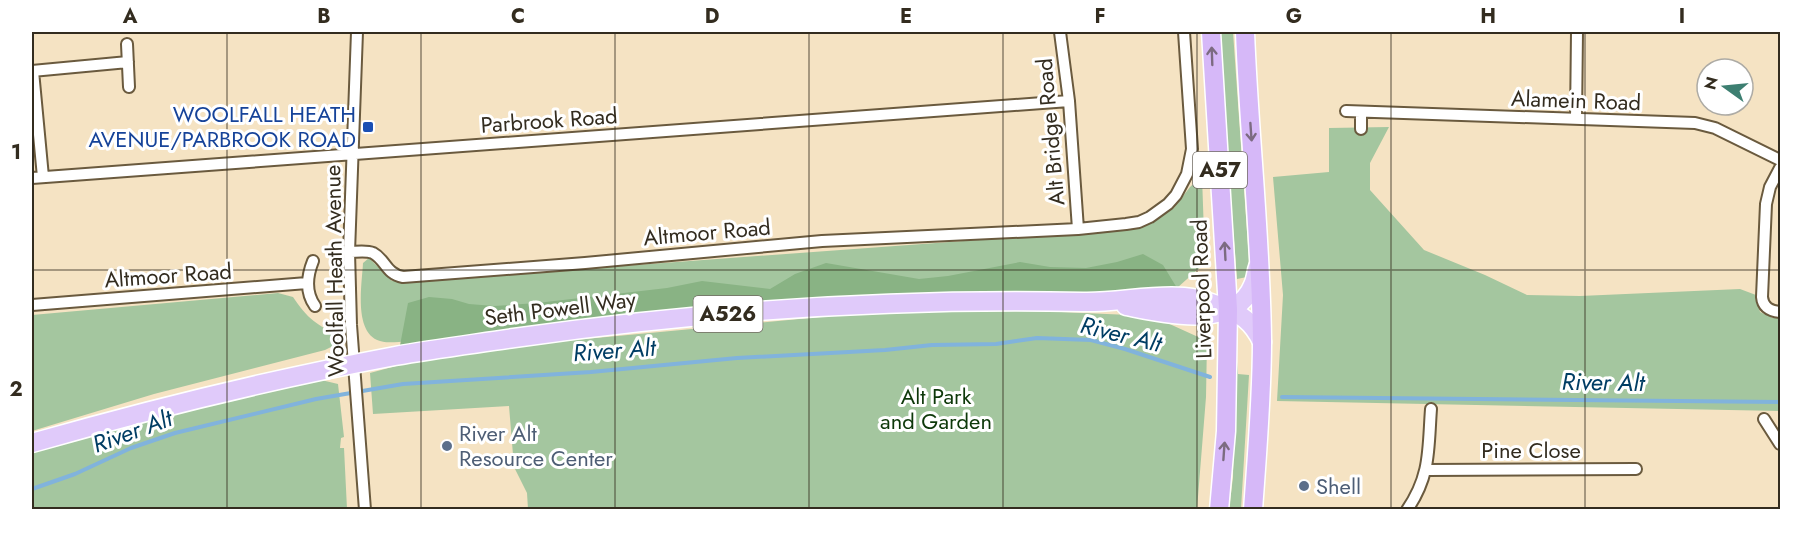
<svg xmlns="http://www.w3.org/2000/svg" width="1812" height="541" viewBox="0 0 1812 541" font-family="Jost,sans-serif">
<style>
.green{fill:#a4c69f}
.forest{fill:#89b384}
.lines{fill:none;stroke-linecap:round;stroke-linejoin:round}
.stream{stroke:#81b3dc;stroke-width:4}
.minor-casing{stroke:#6a5a3e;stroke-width:14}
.primary-casing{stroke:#fff;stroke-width:21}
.trunk-casing{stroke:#fff;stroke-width:21}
.minor{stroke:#fff;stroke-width:10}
.primary{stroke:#e0cafa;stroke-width:18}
.trunk{stroke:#d6b8f8;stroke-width:18}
.oneway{stroke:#7c6b81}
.grid{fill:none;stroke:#332c1f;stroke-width:1.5;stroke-opacity:0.55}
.transit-dot{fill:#1a4fb4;stroke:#fff;stroke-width:2}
.service-dot{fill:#5c6f8a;stroke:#fff;stroke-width:2}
.labels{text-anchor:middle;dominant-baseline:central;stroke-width:6;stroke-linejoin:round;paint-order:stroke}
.shield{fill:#fff;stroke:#706b62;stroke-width:1.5}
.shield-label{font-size:21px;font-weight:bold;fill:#332c1f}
.street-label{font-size:22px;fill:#332c1f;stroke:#fff}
.transit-label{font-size:22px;fill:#164399;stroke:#fff;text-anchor:end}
.park-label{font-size:22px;fill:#0d3809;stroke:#fff}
.service-label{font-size:22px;fill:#4e5e75;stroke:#fff;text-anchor:start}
.water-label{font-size:24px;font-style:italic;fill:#003d64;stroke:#fff}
.neatline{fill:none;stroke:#332c1f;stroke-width:2}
.grid-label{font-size:20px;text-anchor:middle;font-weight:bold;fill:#332c1f}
</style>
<rect width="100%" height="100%" fill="#f5e3c3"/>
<path class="green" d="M1221,32H1233L1249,260L1247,277L1237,279L1225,124Z
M1389,127L1370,163V190L1424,250L1485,275L1527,295L1580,296L1740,289L1756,295L1760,312L1773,318H1780V411L1277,401L1283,295L1273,177L1329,172V128Z
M1202,176L1205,263L1177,288L585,318L399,342C393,342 385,343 380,341C353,333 362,284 363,263L369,258L392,281H419L1098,231L1138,226L1174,208L1190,187Z
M278,293L293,297C307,318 317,326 340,335L337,344L325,350L154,394L32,431V315Z
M949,307L1152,316L1207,341L1206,397L1197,509H528L527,493L514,467L509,406L373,414L370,373L448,352L863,313Z
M1235,362H1237L1238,374L1249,375L1241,509L1229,510L1233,477Z
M317,379L338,384L344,437L341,438L340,448H344L347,509H32V448Z"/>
<path class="forest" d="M1143,254L1163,265L1177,288V297L917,302L398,356L408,303L429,297L452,299L469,304L494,306L537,303L667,288L702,281L770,289L795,274L826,263L919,279L948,276L1020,262L1050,267L1086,268L1117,262Z"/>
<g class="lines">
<path class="stream" d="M1282,397L1780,402
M32,489L75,474L131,448L175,433L316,399L403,384L591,372L737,358L885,350L932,345L996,344L1037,338L1091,340L1125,349L1210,377"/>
<defs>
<path id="minor" d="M357,32L349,252L351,325L365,510
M1060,32L1069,101L1078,229
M127,44L129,87
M32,71L128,62
M33,71L43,177
M1346,111L1695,123L1715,128L1780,160
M1576,119L1577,32
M1361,129V112
M1780,168L1770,187L1766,204L1762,297C1763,308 1771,311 1780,312
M32,178C377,151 723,128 1069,101
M349,252C356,252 366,250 373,253C386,260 386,274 403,277L585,263L822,241L1078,229L1126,224L1139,222L1150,217L1168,204L1176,195L1187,174L1192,149L1184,32
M313,261C307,276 305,292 315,306
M32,305L307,283
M1764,419L1780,444
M1427,470L1636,469
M1407,510C1431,475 1428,449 1431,409"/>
<path id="primary" d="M1126,306C1162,313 1235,331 1253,285C1256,279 1256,272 1258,267
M32,443C151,409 273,379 395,356C434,349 474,344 514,338C702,311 892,298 1083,302C1116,303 1151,294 1184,297C1196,298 1209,302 1220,306C1240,313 1253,322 1262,342"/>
<path id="trunk" d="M1211,32L1228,309L1226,431L1219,510
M1245,32C1249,135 1261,238 1262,341C1262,397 1257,454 1253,510"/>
</defs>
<use href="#minor" class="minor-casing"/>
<use href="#primary" class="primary-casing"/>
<use href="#trunk" class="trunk-casing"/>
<use href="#minor" class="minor"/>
<use href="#primary" class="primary"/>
<use href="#trunk" class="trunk"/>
</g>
<defs><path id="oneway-shaft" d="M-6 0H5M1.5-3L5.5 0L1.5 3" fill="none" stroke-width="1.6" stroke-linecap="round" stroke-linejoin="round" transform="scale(1.5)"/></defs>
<g class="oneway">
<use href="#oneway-shaft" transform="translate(1212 56) rotate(-92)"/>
<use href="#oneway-shaft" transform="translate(1251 132) rotate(86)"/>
<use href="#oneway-shaft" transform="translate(1225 251) rotate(-93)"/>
<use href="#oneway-shaft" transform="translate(1224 451) rotate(-86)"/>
</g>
<path class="grid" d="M227,32V510M421,32V510M615,32V510M809,32V510M1003,32V510M1197,32V510M1391,32V510M1585,32V510M32,270H1780"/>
<rect class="transit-dot" x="362" y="121" width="12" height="12" rx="3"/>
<g class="service-dot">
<circle cx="447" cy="446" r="6"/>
<circle cx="1304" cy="486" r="6"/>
</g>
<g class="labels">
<g class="shield">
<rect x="1193" y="152" width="54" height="36" rx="4.5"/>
<rect x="693.5" y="296" width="69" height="36" rx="4.5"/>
</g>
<g class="shield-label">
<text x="1220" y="170">A57</text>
<text x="728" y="314">A526</text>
</g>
<g class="street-label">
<text transform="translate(1576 100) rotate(2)">Alamein Road</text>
<text transform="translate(549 120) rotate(-4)">Parbrook Road</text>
<text transform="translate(1050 132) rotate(-95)">Alt Bridge Road</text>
<text transform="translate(707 232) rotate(-5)">Altmoor Road</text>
<text transform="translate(334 271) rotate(-91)">Woolfall Heath Avenue</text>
<text transform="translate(168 275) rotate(-4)">Altmoor Road</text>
<text transform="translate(1201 289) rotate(-92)">Liverpool Road</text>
<text transform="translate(560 308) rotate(-7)">Seth Powell Way</text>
<text x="1531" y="450">Pine Close</text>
</g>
<g class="transit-label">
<text x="356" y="114">WOOLFALL HEATH<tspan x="356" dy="25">AVENUE/PARBROOK ROAD</tspan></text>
</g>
<g class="park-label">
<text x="936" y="396">Alt Park<tspan x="936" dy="25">and Garden</tspan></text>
</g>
<g class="service-label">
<text x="459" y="433">River Alt<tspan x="459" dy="25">Resource Center</tspan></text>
<text x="1316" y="486">Shell</text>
</g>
<g class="water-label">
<text transform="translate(1121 334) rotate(14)">River Alt</text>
<text transform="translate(614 350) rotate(-4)">River Alt</text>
<text transform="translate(1603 382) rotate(1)">River Alt</text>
<text transform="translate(132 431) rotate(-20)">River Alt</text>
</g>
</g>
<rect width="1812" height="541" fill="none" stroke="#ffffff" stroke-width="66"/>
<g transform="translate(1725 87) rotate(285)"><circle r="28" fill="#ffffff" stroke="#adaba5" stroke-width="1.5"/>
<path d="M0-4.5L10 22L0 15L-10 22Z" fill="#3d7f71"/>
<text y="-9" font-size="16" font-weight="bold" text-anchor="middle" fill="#332c1f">N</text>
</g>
<rect x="33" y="33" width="1746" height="475" class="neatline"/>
<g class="grid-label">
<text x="130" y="23">A</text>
<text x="324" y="23">B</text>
<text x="518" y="23">C</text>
<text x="712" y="23">D</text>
<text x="906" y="23">E</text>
<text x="1100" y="23">F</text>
<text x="1294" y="23">G</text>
<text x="1488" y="23">H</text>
<text x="1682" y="23">I</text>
<text x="16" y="159">1</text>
<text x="16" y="396">2</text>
</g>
</svg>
